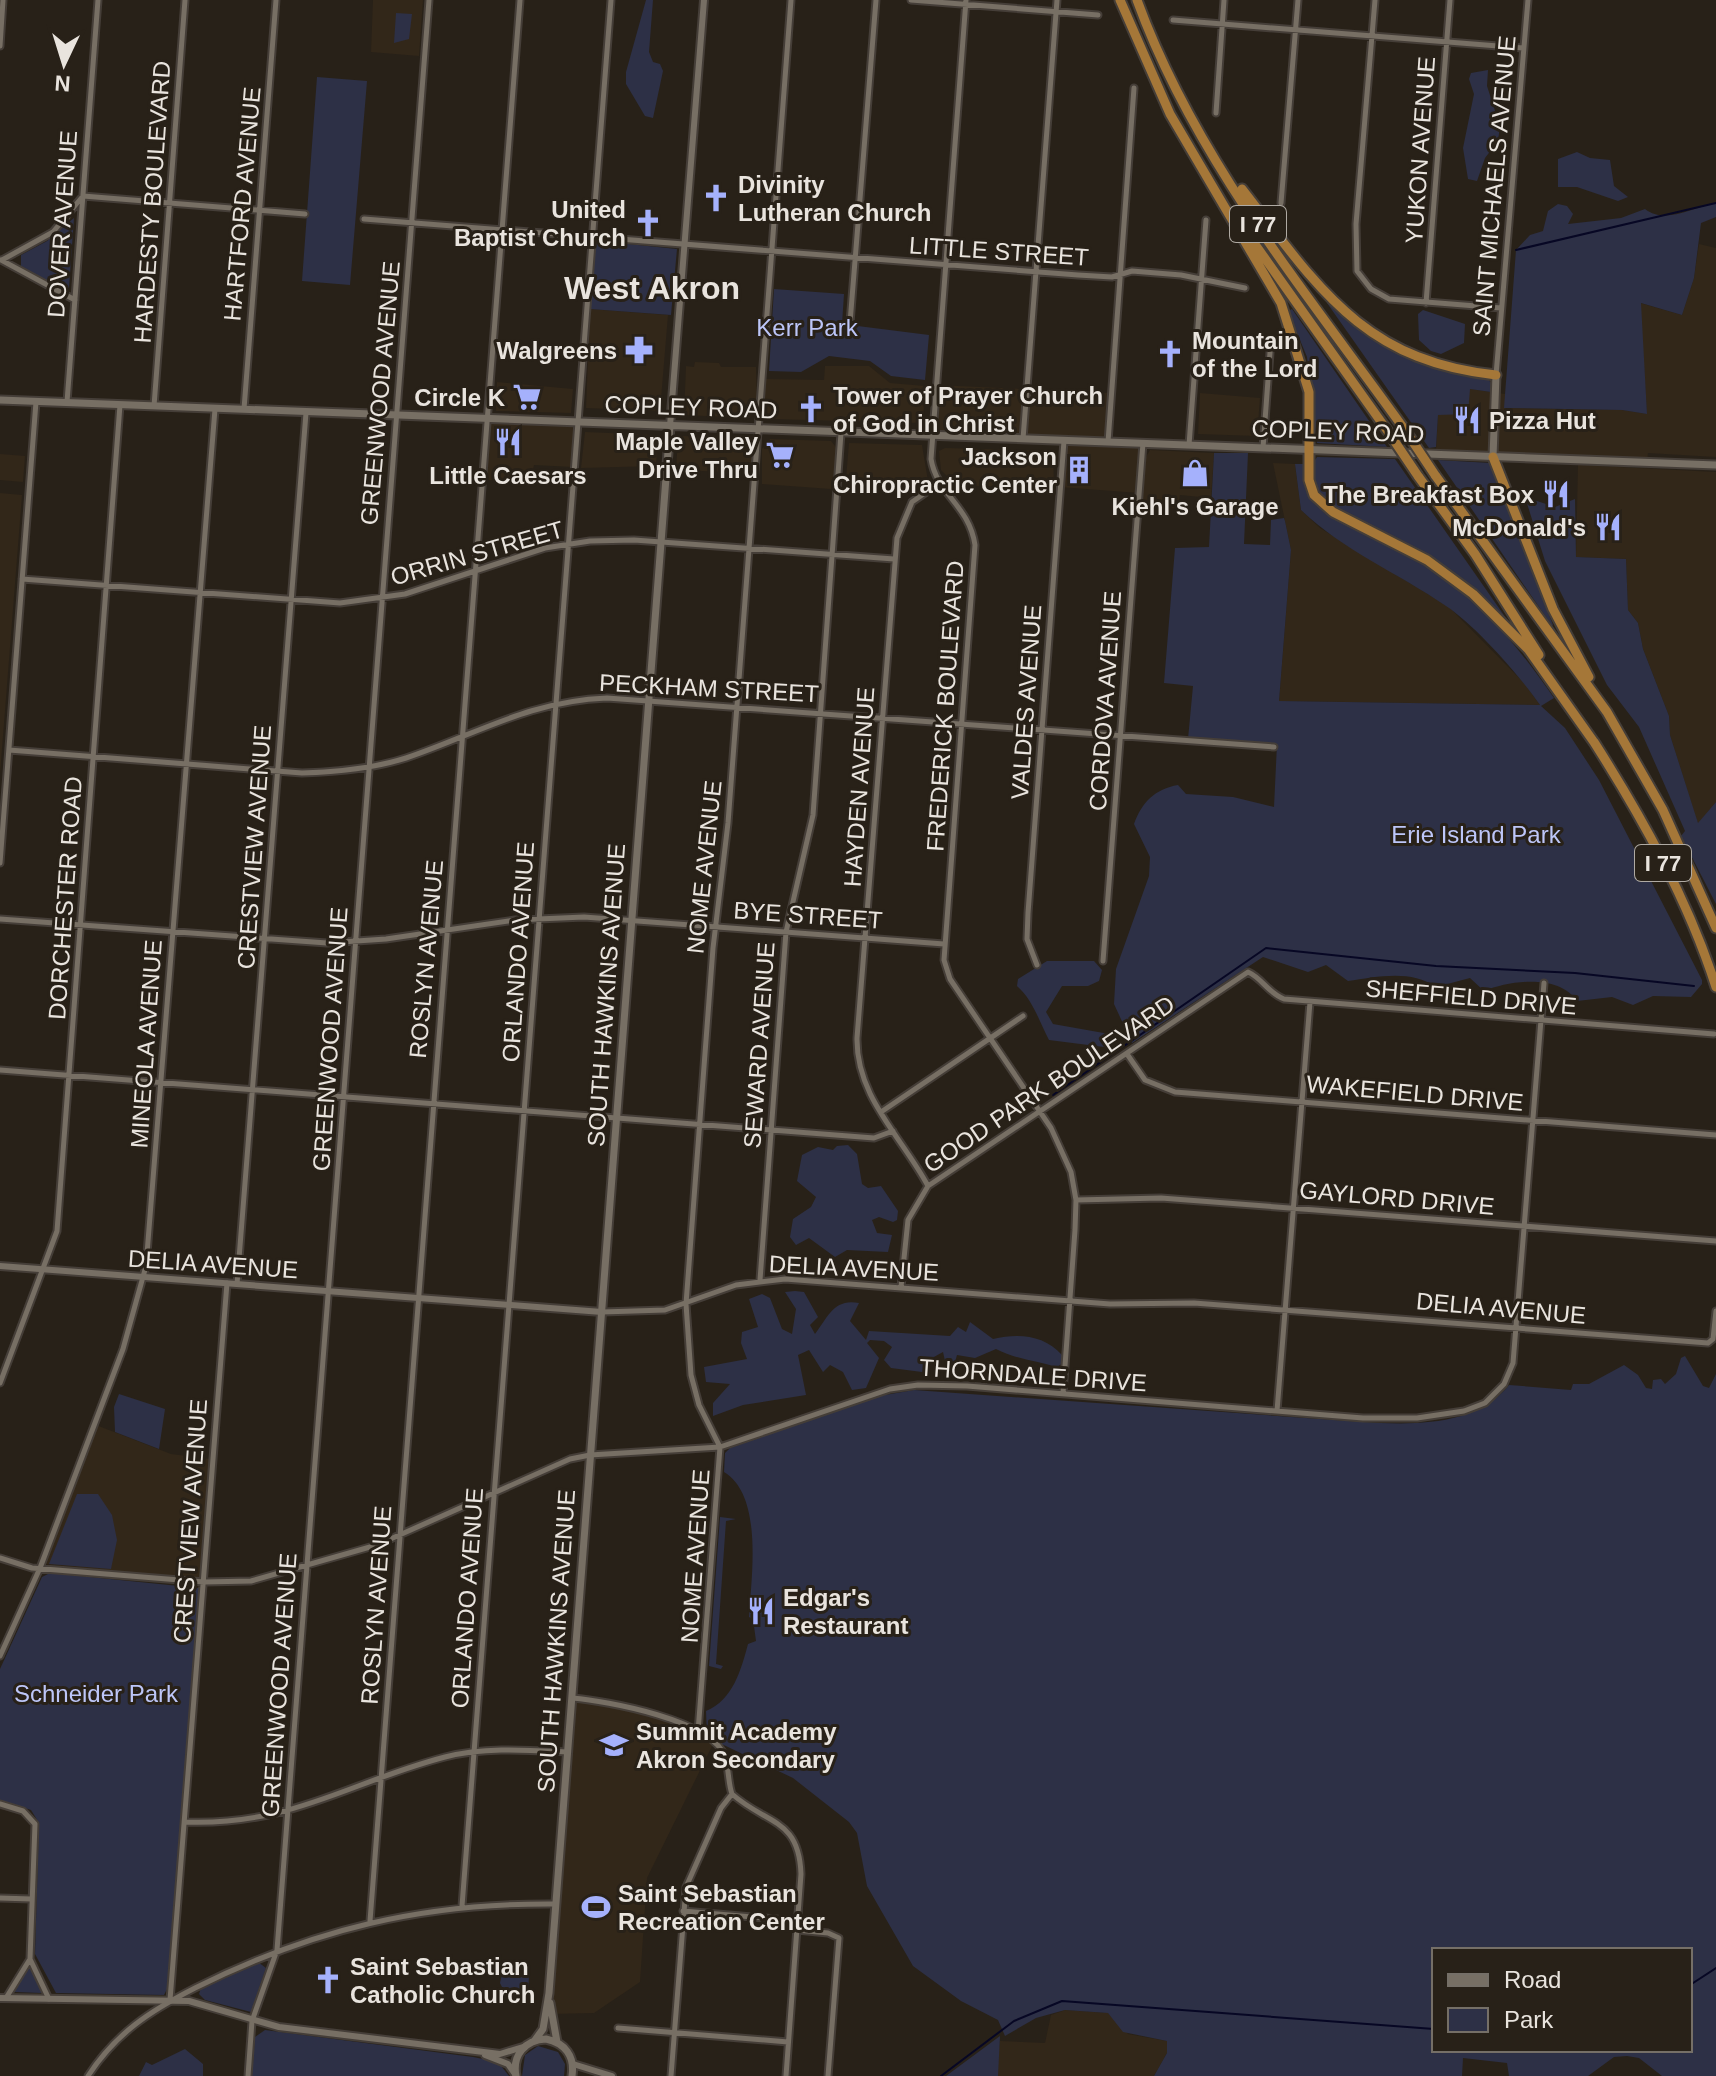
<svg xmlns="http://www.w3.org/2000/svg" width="1716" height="2076" viewBox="0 0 1716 2076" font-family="Arial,sans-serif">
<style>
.built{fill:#322719}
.green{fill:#2d3046;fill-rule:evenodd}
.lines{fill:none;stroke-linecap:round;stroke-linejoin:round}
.stream{stroke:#070724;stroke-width:2}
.minor-casing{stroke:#453e38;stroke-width:9}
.tertiary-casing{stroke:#453e38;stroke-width:10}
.secondary-casing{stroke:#453e38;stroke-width:11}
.motorway-casing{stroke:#453e38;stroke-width:13}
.minor{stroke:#776f64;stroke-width:5}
.tertiary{stroke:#776f64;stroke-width:6}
.secondary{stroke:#776f64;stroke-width:7}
.motorway{stroke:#a57738;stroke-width:9}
.motorway-bridge-casing{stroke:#453e38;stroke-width:13;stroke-linecap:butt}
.motorway-bridge{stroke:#a57738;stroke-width:9}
.labels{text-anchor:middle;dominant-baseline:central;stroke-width:6;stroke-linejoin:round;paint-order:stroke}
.shield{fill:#282118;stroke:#afaaa3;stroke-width:2}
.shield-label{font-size:22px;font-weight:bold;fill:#e9e4de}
.street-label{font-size:24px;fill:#e9e4de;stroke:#282118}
.poi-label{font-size:24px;font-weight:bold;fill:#e9e4de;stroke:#282118;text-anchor:start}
.park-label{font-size:24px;fill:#bdc6f8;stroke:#282118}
.district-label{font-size:32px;font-weight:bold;fill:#e9e4de;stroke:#282118}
</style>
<rect width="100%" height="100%" fill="#282118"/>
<path class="built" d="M373,0H423L419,56L371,52Z
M1699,244L1716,248V457L1648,453L1647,461L1436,451L1438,415L1470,389L1505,394V408L1622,410L1647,414L1640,303L1682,315L1694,278Z
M590,309L668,315L660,411L586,408Z
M695,362L719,363L721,367H756L757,409L749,418L684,415L686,366L694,367Z
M825,366H869L890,383L925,386L923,423L772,419L764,409L765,379L824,380Z
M497,382L573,389L571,413L496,411Z
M936,385L1110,393L1108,442L1143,443L1139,493L1060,487L1064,441L933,437Z
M1200,393L1260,398L1257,436L1198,434Z
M487,420L577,423L573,467L534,465L530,481L482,480Z
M585,432L658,435L656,466L581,468Z
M683,436L748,438L754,448L753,473L676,470L678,438Z
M770,439L831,441L838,450L831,489L762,484V449Z
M849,443L922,445L928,481L916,489L911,484L846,479Z
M945,448L1053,451L1054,489L956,485L941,470L939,451Z
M1150,450L1214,453L1211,498L1180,495L1178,508L1141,506L1146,457Z
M0,454L25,456L23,482L0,480Z
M1273,463L1295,464L1301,510L1320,528L1449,607L1525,684L1540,705L1279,701L1291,550Z
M1578,465L1716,472V802L1698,824L1670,735L1669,716L1643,649L1638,623L1628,610L1626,559L1576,557Z
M0,493L22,495L0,774Z
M96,1425L171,1454L211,1459L200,1576L197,1579L46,1564Z
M572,1698L659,1717L714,1742L647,1878L640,1982L594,2013L550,2014L549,1993Z
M1065,2010L1108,2013L1128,2034L1167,2041V2053L1154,2076H996L1000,2041L1045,2043L1051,2015Z"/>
<path class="green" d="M646,0H653L649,52L653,62L660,64L663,71L653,118L645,116L626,84V72Z
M396,13L412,14L409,39L394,43Z
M1488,70L1487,86L1500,126L1498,141L1485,158L1477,181L1468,179L1463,148L1474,94L1469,79L1471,73Z
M317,77L367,81L350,285L302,281Z
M1577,152L1590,158L1610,160L1614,186L1628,197L1618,201L1577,187H1558V159Z
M1716,203V217L1701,223L1694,278L1682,315L1641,303L1647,414L1622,410L1504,408L1516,250L1530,235L1543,231L1548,211L1558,204L1567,206L1573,214L1568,224L1621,218L1645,209C1666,225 1693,207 1716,203Z
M74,218L69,288L62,289L21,266V255L47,241Z
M599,241L677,249L671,315L590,309L594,244Z
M774,289L844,294L842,324L929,335L925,380L891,376L870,361L829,356L801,372L769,371Z
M1329,301C1371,346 1426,372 1487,378L1492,384L1491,392L1470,389L1468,414L1438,415L1436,447L1429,448L1327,303Z
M1292,309L1387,447L1317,443L1307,357L1288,311Z
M1423,310L1465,324L1464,343L1441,354L1431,351L1419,340L1418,314Z
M1214,453H1248L1244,544L1270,545L1271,520L1284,518L1285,521L1291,550L1279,701L1540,705C1520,676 1475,625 1446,606C1398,573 1344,551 1301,510L1295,464H1305C1306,485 1310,497 1325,513C1361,531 1400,546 1433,569C1483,603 1520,649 1554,698L1541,706L1565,728L1599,780L1702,980V984L1691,997L1653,996L1633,1005L1612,997L1577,1001C1559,974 1511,980 1484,991L1470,978L1436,987C1411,969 1376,977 1348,981L1326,965L1308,972L1263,957L1132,1043L1114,1004L1116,969L1149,876L1150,857L1134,824C1142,802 1155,789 1178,785L1186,794L1233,797L1274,807L1277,744L1188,739L1193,686L1164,683L1175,548L1209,547Z
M1317,457L1395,459L1508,621C1476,590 1440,561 1401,540C1381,529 1338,515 1324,501C1314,491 1308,469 1317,457Z
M1438,460L1491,463L1553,625L1552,626Z
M1525,497L1555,507L1575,499L1576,557L1626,559L1628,610L1638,623L1643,649L1669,716L1670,735L1698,823L1716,802V904L1681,836L1685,831L1639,727L1607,685L1545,561Z
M1047,961H1094L1102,970L1099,981L1088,986H1062L1046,1012L1053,1024L1115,1035L1113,1042L1104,1047L1049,1040C1039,1021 1033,1000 1017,986L1018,979Z
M848,1145L857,1154L862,1184L868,1188L881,1186L898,1211L897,1220L893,1222L879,1217L872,1220L877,1233L892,1235L888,1252L847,1250L835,1257L809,1238L796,1245L790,1237L793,1219L811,1207L816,1197L797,1181L802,1155L818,1147L833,1150L837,1146Z
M795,1291L804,1292L818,1317L810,1325L815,1334C828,1317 834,1298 859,1303L850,1321L866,1340L869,1331L950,1336L958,1327L966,1332L970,1322L993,1339C1019,1333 1044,1335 1062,1355L1063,1363L1057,1367C1037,1361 1015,1359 996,1349L975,1358L957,1355L952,1373L948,1374L943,1352L932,1358L931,1366L922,1372L891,1368L884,1360L892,1347L884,1341L870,1340L867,1343L879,1358L866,1388L852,1390L843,1372L830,1365L823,1372L809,1350L798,1355L806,1395L743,1405L713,1416V1403L730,1384L706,1382L704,1367L747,1359L741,1343L742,1332L758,1327L749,1299L762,1294L770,1298L782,1329L792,1334L796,1309L785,1292Z
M1685,1356L1703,1386L1709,1388L1716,1374V2076H1662L1639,2058L1627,2056L1614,2057L1588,2076H1509L1507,2063L1463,2058L1462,2076H1154L1167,2053V2041L1123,2032L1108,2013L1065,2010L1036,2018L1005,2036L998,2020L961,2001L913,1966L867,1886L857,1833L849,1822L793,1778L707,1737L706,1711C733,1700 741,1670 748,1644L756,1641L753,1619L749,1617C751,1579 764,1496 724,1472L725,1453L730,1448L879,1396L914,1390L1362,1422C1412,1425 1475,1427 1509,1385L1571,1390L1573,1384H1589L1624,1365L1638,1375L1646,1388L1652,1389L1653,1380L1661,1379L1665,1384L1676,1374L1681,1358ZM1434,1950H1690V2050H1434Z
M119,1394L165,1409L159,1449L115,1432L114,1407Z
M77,1494H98L112,1515L117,1540L111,1569L49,1564Z
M720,1517L736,1519L726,1521L716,1664L723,1666L721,1669L709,1666Z
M50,1573L199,1588L169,1985L164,1995L56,1993L35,1954L39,1823L31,1810L0,1800V1669L42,1577Z
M258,1962L266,1968L251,2012L205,2000L199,1994L201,1988Z
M28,1966L41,1985V1993L15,1992L16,1984Z
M502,1974L529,1975L528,1996L506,1995L500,1983Z
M265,2030L473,2057L498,2062L509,2076H252L255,2037Z
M1000,2036L998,2076H946Z
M538,2046L558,2052L565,2064L564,2076H522L525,2055Z
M185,2049L203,2064V2076H139L146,2062L152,2065Z"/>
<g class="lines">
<path class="stream" d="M1516,250L1716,203
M1053,1095L1266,948L1436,966L1575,973L1694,986
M1690,1985L1716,1968
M941,2076L1014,2021L1062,2001L1434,2029"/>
<defs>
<path id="minor" d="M911,0L1098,15
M966,0L931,459C937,495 969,505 975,545L944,960L950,979L1051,1128L1071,1172L1076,1200L1075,1230L1063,1393
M1375,0L1356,224L1357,271L1371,289L1389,299L1501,308
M1173,20L1523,48
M0,46L3,0
M1216,113L1224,0
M1281,203L1298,0
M364,219L1078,275L1112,277L1132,271L1181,275L1245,288
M1,260L75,300
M2,260L53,232L83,196L305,214
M1426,303L1450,0
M850,323L876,0
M1496,375L1528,0
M67,402L98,0
M154,406L185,0
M244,409L276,0
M1023,439L1057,0
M1108,442L1134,88
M1189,445L1206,220
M1263,448L1271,339
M22,579L340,603L405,594L545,548L590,541L634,540L894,559
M9,750L302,773C338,772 372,769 406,758C477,734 529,701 607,698L1274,747
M0,863L36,402
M0,919L327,943L386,939L515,920L584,917L944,944
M1103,961L1143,443
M1037,965L1027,939L1028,913L1064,441
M1127,1054L1145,1080L1175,1092L1716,1135
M0,1070L874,1138L893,1131
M881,1112L1023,1016
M928,1186C902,1137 856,1097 857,1038L897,538L912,502L938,484
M1076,1200L1161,1198L1716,1241
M760,1280L786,932L813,815L841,433
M237,1284L306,413
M901,1287L908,1220L928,1186L1248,972C1262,978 1268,993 1284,999L1714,1034
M602,1312L665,1310L736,1285L785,1279L1110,1304L1194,1303L1708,1343L1713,1339L1716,1311
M0,1383L57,1231L120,405
M1277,1411L1310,1002
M0,1558L32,1568L204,1582L251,1581L377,1545L570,1459L590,1455L720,1447L890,1389L918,1385L967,1386L1363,1418H1417L1464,1411L1485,1403L1504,1384L1513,1363L1544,983
M0,1656L40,1568L123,1349L146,1266L215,409
M572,1698C607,1701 713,1720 725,1757C729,1769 728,1783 732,1794C767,1825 799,1818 801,1874L786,2076
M698,1732L720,1447L699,1405L691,1375L686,1304L713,948L728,823L791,0
M0,1804L23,1811L35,1824L30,1959L49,1999
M185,1822C292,1826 349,1782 445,1757C485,1747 526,1750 567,1752
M0,1898L31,1899
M462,1906L611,0
M683,1911L798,1921
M370,1921L520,0
M797,1930L828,1933L839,1938L828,2076
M6,1998L30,1959
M170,2000L227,1283
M618,2028L788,2042
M88,2076C116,2033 150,2011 195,1988C313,1929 423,1903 555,1904
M248,2076L252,2021L277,1950L429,0
M671,2076L686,1887L721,1808L732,1794"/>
<path id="tertiary" d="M670,426L704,0
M0,1266L602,1312
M0,1998L189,2001L279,2027L500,2054L523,2047
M485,2055L508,2064L515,2074
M573,2064L612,2076"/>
<path id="secondary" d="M0,400L1716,465
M1493,457L1496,375
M550,2003L557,2042
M535,2040L543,2029L549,1993L670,426
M516,2076C512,2055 525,2040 546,2039C565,2043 575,2056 572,2076"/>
<path id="motorway" d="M1120,0L1170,114L1281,303L1309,392V480L1314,495L1333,512L1427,560L1473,594L1528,649L1596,745
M1137,0C1195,160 1309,296 1407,433
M1242,189C1318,287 1363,361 1496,375
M1242,226L1389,433
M1493,457L1553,609L1589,677
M1435,475L1607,712L1663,810L1716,928
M1418,476L1475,554L1539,655
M1594,742C1643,819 1688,900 1716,987"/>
</defs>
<use href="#minor" class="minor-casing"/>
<use href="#tertiary" class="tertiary-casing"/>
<use href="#secondary" class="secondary-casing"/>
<use href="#motorway" class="motorway-casing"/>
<use href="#minor" class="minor"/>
<use href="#tertiary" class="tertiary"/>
<use href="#secondary" class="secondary"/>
<use href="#motorway" class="motorway"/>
<defs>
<path id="motorway-bridge" d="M1389,433L1418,476
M1407,433L1435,475"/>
</defs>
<use href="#motorway-bridge" class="motorway-bridge-casing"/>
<use href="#motorway-bridge" class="motorway-bridge"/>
</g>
<defs>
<symbol id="church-bare" viewBox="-9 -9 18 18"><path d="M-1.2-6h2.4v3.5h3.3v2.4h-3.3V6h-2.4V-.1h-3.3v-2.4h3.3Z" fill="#a5b1fc" stroke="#282118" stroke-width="2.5" paint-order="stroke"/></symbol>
<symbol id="pharmacy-bare" viewBox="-9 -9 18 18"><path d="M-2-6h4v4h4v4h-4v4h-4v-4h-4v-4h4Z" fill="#a5b1fc" stroke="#282118" stroke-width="2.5" paint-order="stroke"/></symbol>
<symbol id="supermarket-bare" viewBox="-9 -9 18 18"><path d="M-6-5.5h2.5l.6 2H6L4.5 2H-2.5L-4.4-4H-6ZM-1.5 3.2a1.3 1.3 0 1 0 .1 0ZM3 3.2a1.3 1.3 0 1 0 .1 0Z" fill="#a5b1fc" stroke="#282118" stroke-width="2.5" paint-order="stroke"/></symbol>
<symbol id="restaurant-bare" viewBox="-9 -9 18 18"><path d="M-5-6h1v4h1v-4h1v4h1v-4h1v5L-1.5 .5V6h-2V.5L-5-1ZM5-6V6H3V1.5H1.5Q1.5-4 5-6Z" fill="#a5b1fc" stroke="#282118" stroke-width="2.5" paint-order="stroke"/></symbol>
<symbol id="building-bare" viewBox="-9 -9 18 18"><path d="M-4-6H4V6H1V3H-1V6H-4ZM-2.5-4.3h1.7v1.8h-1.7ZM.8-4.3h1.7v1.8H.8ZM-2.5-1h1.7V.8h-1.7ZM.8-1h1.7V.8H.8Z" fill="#a5b1fc" stroke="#282118" stroke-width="2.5" paint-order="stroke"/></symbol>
<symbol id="shop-bare" viewBox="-9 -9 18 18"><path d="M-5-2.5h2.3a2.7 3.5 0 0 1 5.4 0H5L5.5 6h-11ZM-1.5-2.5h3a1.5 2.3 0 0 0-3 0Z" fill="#a5b1fc" stroke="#282118" stroke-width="2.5" paint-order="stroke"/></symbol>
<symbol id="school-bare" viewBox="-9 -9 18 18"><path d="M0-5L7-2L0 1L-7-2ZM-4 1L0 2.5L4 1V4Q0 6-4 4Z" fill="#a5b1fc" stroke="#282118" stroke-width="2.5" paint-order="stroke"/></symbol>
<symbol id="stadium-bare" viewBox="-9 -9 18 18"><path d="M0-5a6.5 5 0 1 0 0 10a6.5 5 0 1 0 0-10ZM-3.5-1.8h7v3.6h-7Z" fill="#a5b1fc" stroke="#282118" stroke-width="2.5" paint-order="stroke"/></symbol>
</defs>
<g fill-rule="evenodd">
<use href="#church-bare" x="696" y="178" width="40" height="40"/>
<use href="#church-bare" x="628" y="203" width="40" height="40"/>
<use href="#pharmacy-bare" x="619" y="330" width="40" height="40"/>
<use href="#church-bare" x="1150" y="334" width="40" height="40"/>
<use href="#supermarket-bare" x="507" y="377" width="40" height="40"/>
<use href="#church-bare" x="791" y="389" width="40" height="40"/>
<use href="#restaurant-bare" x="1447" y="400" width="40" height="40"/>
<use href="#restaurant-bare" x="488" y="422" width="40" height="40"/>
<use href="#supermarket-bare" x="760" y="435" width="40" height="40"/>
<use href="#building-bare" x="1059" y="450" width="40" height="40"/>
<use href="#shop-bare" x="1175" y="453" width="40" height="40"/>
<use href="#restaurant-bare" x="1536" y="474" width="40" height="40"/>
<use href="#restaurant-bare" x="1588" y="507" width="40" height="40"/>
<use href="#restaurant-bare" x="741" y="1591" width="40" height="40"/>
<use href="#school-bare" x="594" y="1725" width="40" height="40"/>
<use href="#stadium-bare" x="576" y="1887" width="40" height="40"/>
<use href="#church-bare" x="308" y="1960" width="40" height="40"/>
</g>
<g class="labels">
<g class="shield">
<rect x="1230" y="206" width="56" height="36" rx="6"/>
<rect x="1635" y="845" width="56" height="36" rx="6"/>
</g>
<g class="shield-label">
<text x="1258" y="224">I 77</text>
<text x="1663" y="863">I 77</text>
</g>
<g class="street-label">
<text transform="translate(1420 150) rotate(-86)">YUKON AVENUE</text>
<text transform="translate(1494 186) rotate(-85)">SAINT MICHAELS AVENUE</text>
<text transform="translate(152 202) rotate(-86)">HARDESTY BOULEVARD</text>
<text transform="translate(242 204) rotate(-85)">HARTFORD AVENUE</text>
<text transform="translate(62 224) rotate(-86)">DOVER AVENUE</text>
<text transform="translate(999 251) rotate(4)">LITTLE STREET</text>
<text transform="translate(380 393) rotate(-85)">GREENWOOD AVENUE</text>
<text transform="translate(691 407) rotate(2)">COPLEY ROAD</text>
<text transform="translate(1338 431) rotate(2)">COPLEY ROAD</text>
<text transform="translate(477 553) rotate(-16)">ORRIN STREET</text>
<text transform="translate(709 688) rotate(3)">PECKHAM STREET</text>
<text transform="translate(1105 701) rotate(-86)">CORDOVA AVENUE</text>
<text transform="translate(1026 702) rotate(-86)">VALDES AVENUE</text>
<text transform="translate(945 706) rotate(-86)">FREDERICK BOULEVARD</text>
<text transform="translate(859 787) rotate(-86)">HAYDEN AVENUE</text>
<text transform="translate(254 847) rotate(-86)">CRESTVIEW AVENUE</text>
<text transform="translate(704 867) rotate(-84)">NOME AVENUE</text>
<text transform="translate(65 898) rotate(-86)">DORCHESTER ROAD</text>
<text transform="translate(808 915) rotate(4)">BYE STREET</text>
<text transform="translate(518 952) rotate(-86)">ORLANDO AVENUE</text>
<text transform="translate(426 959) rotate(-85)">ROSLYN AVENUE</text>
<text transform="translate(606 995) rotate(-86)">SOUTH HAWKINS AVENUE</text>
<text transform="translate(1471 997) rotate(5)">SHEFFIELD DRIVE</text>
<text transform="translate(330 1039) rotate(-86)">GREENWOOD AVENUE</text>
<text transform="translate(146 1044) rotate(-86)">MINEOLA AVENUE</text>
<text transform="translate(759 1045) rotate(-86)">SEWARD AVENUE</text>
<text transform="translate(1049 1084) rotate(-34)">GOOD PARK BOULEVARD</text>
<text transform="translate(1415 1093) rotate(5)">WAKEFIELD DRIVE</text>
<text transform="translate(1397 1198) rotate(5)">GAYLORD DRIVE</text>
<text transform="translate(213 1264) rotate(4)">DELIA AVENUE</text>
<text transform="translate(854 1268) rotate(3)">DELIA AVENUE</text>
<text transform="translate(1501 1308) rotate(5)">DELIA AVENUE</text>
<text transform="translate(1033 1375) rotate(4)">THORNDALE DRIVE</text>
<text transform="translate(190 1521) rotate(-86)">CRESTVIEW AVENUE</text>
<text transform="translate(695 1556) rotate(-86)">NOME AVENUE</text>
<text transform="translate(467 1598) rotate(-86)">ORLANDO AVENUE</text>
<text transform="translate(376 1605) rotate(-86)">ROSLYN AVENUE</text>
<text transform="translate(556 1641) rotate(-86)">SOUTH HAWKINS AVENUE</text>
<text transform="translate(279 1685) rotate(-86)">GREENWOOD AVENUE</text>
</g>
<g class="poi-label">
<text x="738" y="184">Divinity<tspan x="738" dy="28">Lutheran Church</tspan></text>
<text x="626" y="209" text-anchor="end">United<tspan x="626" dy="28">Baptist Church</tspan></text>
<text x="1192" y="340">Mountain<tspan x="1192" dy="28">of the Lord</tspan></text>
<text x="617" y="350" text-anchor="end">Walgreens</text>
<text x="833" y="395">Tower of Prayer Church<tspan x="833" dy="28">of God in Christ</tspan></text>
<text x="505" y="397" text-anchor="end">Circle K</text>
<text x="1489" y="420">Pizza Hut</text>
<text x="758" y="441" text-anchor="end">Maple Valley<tspan x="758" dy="28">Drive Thru</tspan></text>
<text x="1057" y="456" text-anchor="end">Jackson<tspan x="1057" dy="28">Chiropractic Center</tspan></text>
<text x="508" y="475" text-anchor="middle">Little Caesars</text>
<text x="1534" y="494" text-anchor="end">The Breakfast Box</text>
<text x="1195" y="506" text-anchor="middle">Kiehl's Garage</text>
<text x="1586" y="527" text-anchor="end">McDonald's</text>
<text x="783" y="1597">Edgar's<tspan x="783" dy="28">Restaurant</tspan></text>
<text x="636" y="1731">Summit Academy<tspan x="636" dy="28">Akron Secondary</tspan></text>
<text x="618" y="1893">Saint Sebastian<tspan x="618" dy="28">Recreation Center</tspan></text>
<text x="350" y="1966">Saint Sebastian<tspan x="350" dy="28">Catholic Church</tspan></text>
</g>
<g class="park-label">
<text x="807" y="327">Kerr Park</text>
<text x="1476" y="834">Erie Island Park</text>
<text x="96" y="1693">Schneider Park</text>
</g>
<g class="district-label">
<text x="652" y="288">West Akron</text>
</g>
</g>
<rect x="1432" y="1948" width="260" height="104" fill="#282118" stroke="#756f67" stroke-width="2"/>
<rect x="1448" y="1974" width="40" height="12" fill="#776f64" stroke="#756f67" stroke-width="2"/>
<text x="1504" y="1988" font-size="24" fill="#e9e4de">Road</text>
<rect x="1448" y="2008" width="40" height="24" fill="#2d3046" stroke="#756f67" stroke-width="2"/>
<text x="1504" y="2028" font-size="24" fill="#e9e4de">Park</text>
<g transform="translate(64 64) rotate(184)" stroke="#282118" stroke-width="6" paint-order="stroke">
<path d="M0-6L14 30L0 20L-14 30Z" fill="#e9e4de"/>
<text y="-12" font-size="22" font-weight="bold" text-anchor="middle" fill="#e9e4de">N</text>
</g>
</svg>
